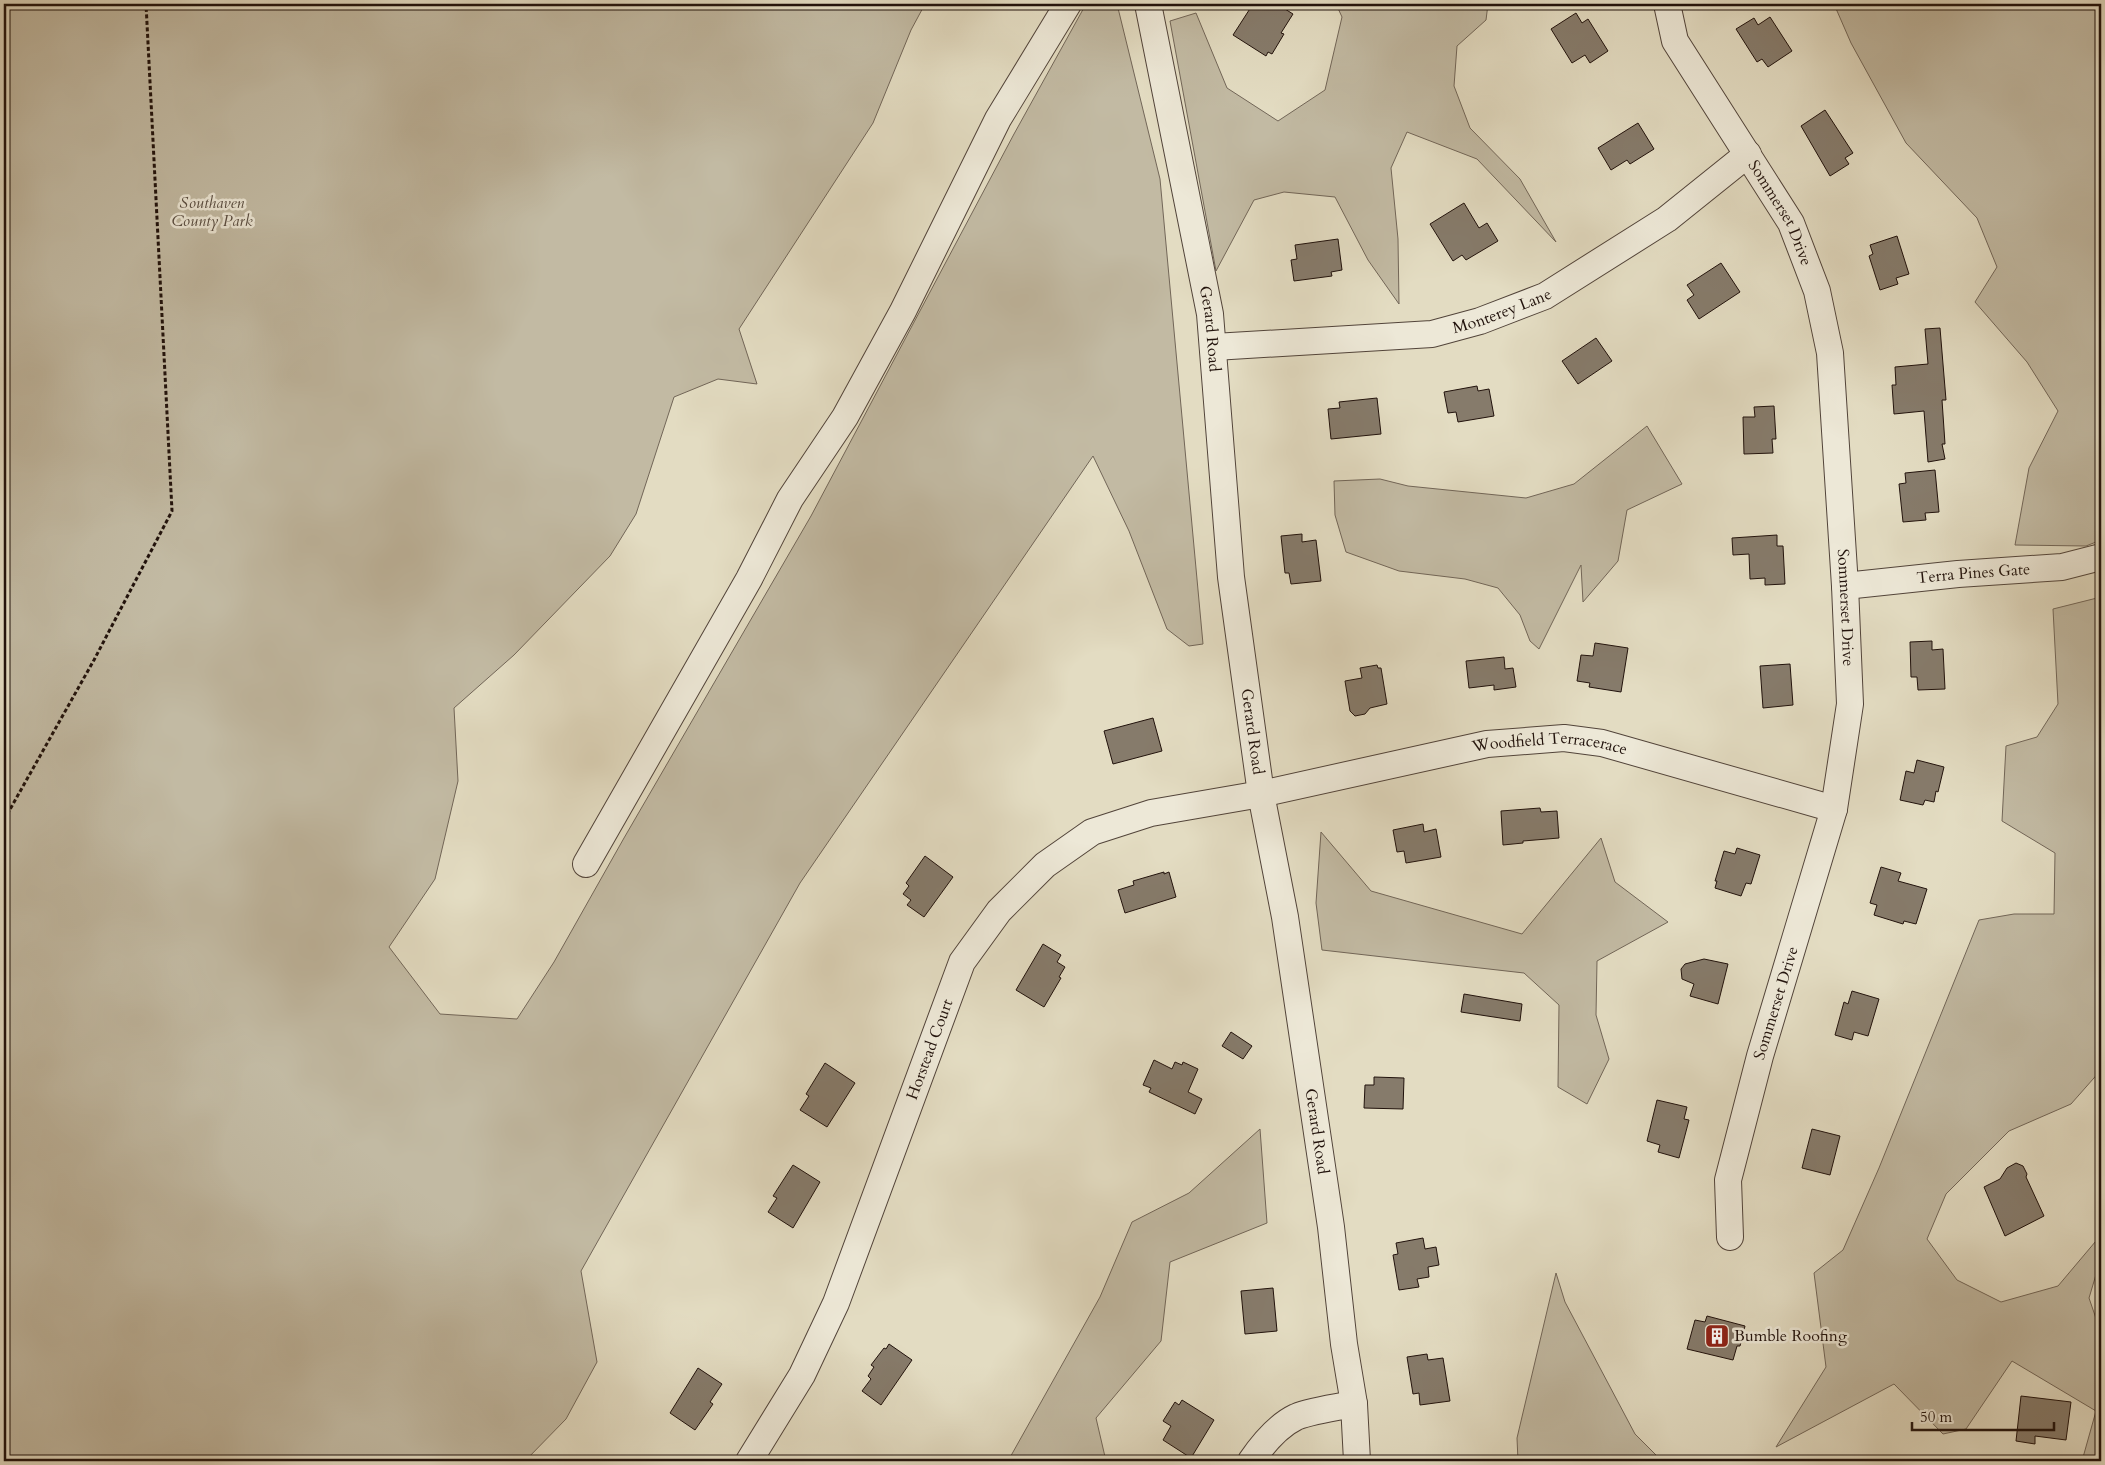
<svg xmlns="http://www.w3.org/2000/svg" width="2105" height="1465" viewBox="0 0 2105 1465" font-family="Cardo,serif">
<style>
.green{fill:#c2baa3;stroke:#726658}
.building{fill:#867b6b;stroke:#21120c}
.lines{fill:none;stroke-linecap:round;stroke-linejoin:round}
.minor-casing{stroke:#52443a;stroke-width:28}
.path{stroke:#21120c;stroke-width:3;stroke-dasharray:4 2.5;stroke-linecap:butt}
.minor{stroke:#ede8d7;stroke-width:26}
.labels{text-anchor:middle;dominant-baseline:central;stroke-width:5;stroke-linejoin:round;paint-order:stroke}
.park-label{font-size:16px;font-style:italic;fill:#594d41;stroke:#ede8d7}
.street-label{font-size:16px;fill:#21120c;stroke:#ede8d7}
.poi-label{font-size:16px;fill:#21120c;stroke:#ede8d7;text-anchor:start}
</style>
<rect width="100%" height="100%" fill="#e3dcc2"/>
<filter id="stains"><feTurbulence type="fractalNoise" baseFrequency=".004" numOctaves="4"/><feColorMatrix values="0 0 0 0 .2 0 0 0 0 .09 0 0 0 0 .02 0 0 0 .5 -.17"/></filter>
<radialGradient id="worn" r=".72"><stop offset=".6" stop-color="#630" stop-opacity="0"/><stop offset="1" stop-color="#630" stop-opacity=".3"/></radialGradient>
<path class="green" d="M4,4H925L911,30L873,123L739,329L757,384L718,379L674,397L636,514L610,556L514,655L454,708L458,781L435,879L389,947L440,1014L517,1019L554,962L624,838L811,516L1014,134L1086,4H1117L1160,179L1203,644L1189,646L1167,629L1129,531L1093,456L800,883L581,1271L597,1362L566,1419L525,1461H4Z
M1336,4H1488L1486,20L1457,46L1454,86L1470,128L1520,179L1556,242L1477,159L1407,132L1391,168L1398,239L1399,304L1368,260L1335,197L1284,192L1254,200L1216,271L1170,21L1196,13L1227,88L1278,121L1325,90L1342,17Z
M1834,4H2101V540L2086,546L2015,545L2029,468L2058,411L2027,362L1975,302L1997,267L1977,218L1906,143L1851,43Z
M1647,426L1682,484L1627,510L1618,561L1583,602L1581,565L1539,649L1530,641L1520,615L1498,588L1465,579L1399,571L1346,552L1335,515L1334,481L1380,479L1408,486L1526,498L1574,484Z
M2101,597V1070L2071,1104L2009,1131L1946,1194L1927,1239L1957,1280L2001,1302L2058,1286L2101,1235V1258L2089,1298L2101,1333V1461H2082L2096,1411L2012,1361L1966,1429L1943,1434L1894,1384L1776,1447L1826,1367L1814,1273L1843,1250L1879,1168L1979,920L2014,914H2054L2055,853L2002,821L2006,746L2037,737L2058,704L2053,609Z
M1321,832L1371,891L1522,934L1601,838L1615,882L1668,922L1597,961L1596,1015L1609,1059L1587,1104L1558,1087L1559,1005L1524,973L1322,950L1316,903Z
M1260,1129L1267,1223L1170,1262L1161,1341L1096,1418L1106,1461H1008L1100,1297L1132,1222L1189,1193Z
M1556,1273L1565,1302L1635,1434L1662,1461H1518L1517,1438Z"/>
<path class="building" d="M1253,4H1277L1293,14L1281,33L1284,34L1272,54L1268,52L1266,56L1233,35Z
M1576,13L1582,23L1588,19L1608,51L1590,63L1585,55L1572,63L1551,29Z
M1770,17L1792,51L1768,67L1762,59L1757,62L1736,29L1754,18L1758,25Z
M1825,110L1853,153L1845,158L1849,164L1830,176L1801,126Z
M1638,123L1654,149L1630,164L1627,160L1611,170L1598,148Z
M1464,203L1479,228L1487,223L1498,241L1466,260L1462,255L1453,261L1430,224Z
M1897,236L1909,274L1896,278L1898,284L1880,290L1869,256L1873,254L1870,245Z
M1338,239L1342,270L1331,272L1332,276L1294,281L1291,260L1297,259L1295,245Z
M1721,263L1740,292L1699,319L1687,300L1694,295L1687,285Z
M1940,328L1946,400H1942L1945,444H1942L1945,459L1928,462L1924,411L1894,414L1892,385H1896L1895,367L1928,364L1925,329Z
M1596,338L1612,361L1578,384L1562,361Z
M1477,386L1478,391L1489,389L1494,416L1458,422L1456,412L1448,413L1444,392Z
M1377,398L1381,434L1331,439L1328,409L1340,408L1339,402Z
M1774,406L1776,439H1772L1773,453L1744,454L1743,417H1755L1754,407Z
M1935,470L1939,512L1925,513L1926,520L1903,522L1899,484L1906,483L1905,473Z
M1302,534V542L1316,540L1321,581L1291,584L1289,573H1285L1281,536Z
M1777,535V546H1783L1785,584L1765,585V578L1750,579L1749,554L1733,555L1732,538Z
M1932,641V650L1943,649L1945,689L1918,690L1917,677H1911L1910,642Z
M1595,643L1628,648L1621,692L1589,687L1590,683L1577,681L1581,655L1593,656Z
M1504,657L1505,669L1513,668L1516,687L1494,690V685L1469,688L1466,661Z
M1790,664L1793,705L1763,708L1760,666Z
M1377,665L1378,668H1381L1387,704L1370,708L1365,714L1355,716L1350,711L1345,681L1362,678L1360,668Z
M1153,718L1162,751L1113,764L1104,731Z
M1917,760L1944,767L1938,792L1936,791L1934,802L1925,800L1923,805L1900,800L1906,771L1914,773Z
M1540,808L1541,812L1557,811L1559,838L1523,841V843L1503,845L1501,811Z
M1423,824L1424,832L1436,829L1441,857L1406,863L1404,851L1397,852L1393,830Z
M1737,848L1760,855L1751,884L1746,883L1741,896L1715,888L1717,881H1715L1724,851L1735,854Z
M925,856L953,877L924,917L907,905L911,900L903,894L909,886L906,883Z
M1881,867L1901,873L1898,881L1927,889L1916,924L1904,921L1903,924L1874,915L1877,905L1870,903Z
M1164,872V874L1169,872L1176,897L1125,913L1118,890L1134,885L1133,881Z
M1043,944L1061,955L1057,962L1065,967L1059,977L1061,978L1044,1007L1016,990Z
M1704,959L1728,964L1718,1004L1690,996L1694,984L1682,979L1681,969L1685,964Z
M1852,991L1879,999L1868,1036L1854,1032L1852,1040L1835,1035L1844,1002L1848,1004Z
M1464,994L1522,1004L1520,1021L1461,1012Z
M1231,1032L1252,1046L1243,1059L1222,1046Z
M1154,1060L1172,1069L1175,1062L1182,1065L1183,1062L1198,1069L1188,1092L1202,1099L1195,1114L1149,1092L1151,1088L1143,1085Z
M825,1063L855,1083L827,1127L800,1110L809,1096L806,1094Z
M1374,1077L1404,1078L1403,1109L1364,1108L1365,1085H1374Z
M1657,1100L1687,1107L1684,1119L1689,1120L1679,1158L1658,1152L1660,1145L1647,1141Z
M1812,1129L1840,1136L1830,1175L1802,1168Z
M2016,1163L2023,1166L2027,1174L2026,1177L2044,1216L2005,1236L1984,1187L2000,1179L2007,1168Z
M793,1165L820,1182L793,1228L768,1212L777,1198L773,1196Z
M1423,1238L1425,1249L1436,1247L1439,1265L1428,1267L1429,1277L1417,1279L1419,1287L1399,1290L1393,1255L1398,1254L1396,1243Z
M1273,1288L1277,1331L1245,1334L1241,1291Z
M1707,1316L1745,1326L1740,1346H1737L1733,1360L1687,1349L1695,1320L1705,1322Z
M889,1344L912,1360L881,1405L862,1391L871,1379L868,1376L874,1367L871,1365L884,1348L886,1349Z
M1427,1354L1428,1360L1443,1358L1450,1401L1420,1405L1419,1393L1413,1394L1407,1357Z
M698,1368L722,1384L710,1402L713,1404L695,1430L670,1413Z
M2021,1396L2071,1402L2066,1440L2035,1436V1444L2016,1441Z
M1182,1400L1214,1420L1191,1458L1163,1440L1171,1426L1163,1421L1175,1402L1179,1405Z"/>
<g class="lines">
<defs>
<g id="minor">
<path id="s1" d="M1148,4L1210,314L1231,577L1261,794L1285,917L1331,1227L1344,1344L1354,1404L1357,1461"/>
<path id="s2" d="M1667,4L1675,41L1791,223L1817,291L1830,353L1845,586L1850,704L1834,809L1760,1056L1728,1180L1730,1237"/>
<path id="s3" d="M1214,347L1432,334L1480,321L1545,296L1667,219L1748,154"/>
<path id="s4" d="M1845,586L1958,574L2062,567L2101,557"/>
<path d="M586,864L749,579L790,499L845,417L903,311L998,119L1068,4"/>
<path id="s5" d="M749,1461L802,1375L836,1303L962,962L999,911L1045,865L1092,832L1151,813L1261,794L1487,744L1564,738L1602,743L1834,809"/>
<path d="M1251,1461C1262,1445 1277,1426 1296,1417C1310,1411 1337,1407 1354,1404"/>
</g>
</defs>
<use href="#minor" class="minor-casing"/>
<path class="path" d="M4,820L94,660L172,511L146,4"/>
<use href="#minor" class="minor"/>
</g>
<defs>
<symbol id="building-square" viewBox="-11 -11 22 22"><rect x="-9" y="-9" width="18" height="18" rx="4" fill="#8f2418" stroke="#ede8d7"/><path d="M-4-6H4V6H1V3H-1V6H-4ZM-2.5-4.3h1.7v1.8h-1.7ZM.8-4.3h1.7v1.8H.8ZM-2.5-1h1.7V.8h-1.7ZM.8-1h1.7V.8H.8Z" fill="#fff"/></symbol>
</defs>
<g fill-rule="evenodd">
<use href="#building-square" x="1703" y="1322" width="28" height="28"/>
</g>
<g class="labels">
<g class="park-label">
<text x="212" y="203">Southaven<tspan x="212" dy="18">County Park</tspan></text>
</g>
<g class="street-label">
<text stroke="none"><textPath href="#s2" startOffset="240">Sommerset Drive</textPath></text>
<text stroke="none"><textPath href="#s3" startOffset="292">Monterey Lane</textPath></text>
<text stroke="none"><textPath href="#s1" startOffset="331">Gerard Road</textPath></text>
<text stroke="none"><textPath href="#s4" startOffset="129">Terra Pines Gate</textPath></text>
<text stroke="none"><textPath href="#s2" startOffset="645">Sommerset Drive</textPath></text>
<text stroke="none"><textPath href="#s1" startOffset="736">Gerard Road</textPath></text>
<text stroke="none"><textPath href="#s5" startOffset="1198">Woodfield Terracerace</textPath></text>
<text transform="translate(1776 1003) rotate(-73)">Sommerset Drive</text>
<text stroke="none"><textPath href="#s5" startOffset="451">Horstead Court</textPath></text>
<text stroke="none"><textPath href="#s1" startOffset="1141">Gerard Road</textPath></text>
</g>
<g class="poi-label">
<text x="1734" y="1336">Bumble Roofing</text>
</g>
</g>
<rect width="2105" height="1465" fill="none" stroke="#e3dcc2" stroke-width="20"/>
<rect x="5" y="5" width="2095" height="1455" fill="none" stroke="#21120c" stroke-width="2.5"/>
<rect x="10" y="10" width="2085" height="1445" fill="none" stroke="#21120c"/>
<path d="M1912 1422v8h142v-8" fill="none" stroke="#21120c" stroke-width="2.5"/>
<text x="1920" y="1422" font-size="15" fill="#21120c" stroke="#ede8d7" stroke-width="4" paint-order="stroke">50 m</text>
<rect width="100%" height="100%" filter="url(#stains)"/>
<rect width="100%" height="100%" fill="url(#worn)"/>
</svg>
